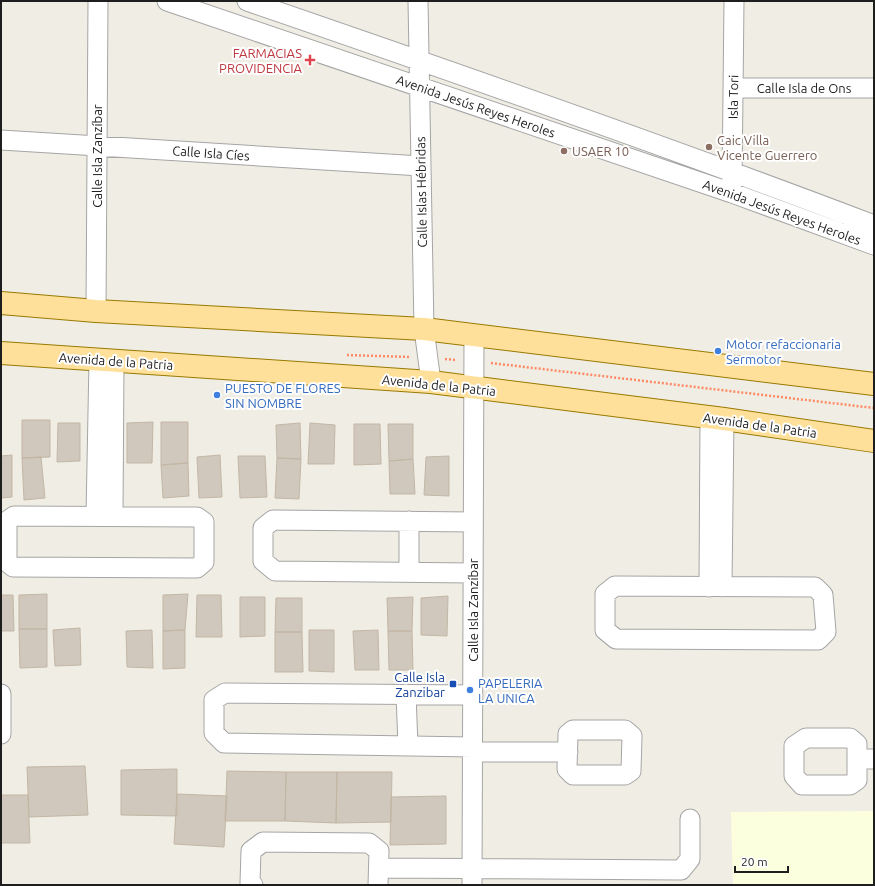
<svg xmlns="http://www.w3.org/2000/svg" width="875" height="886" viewBox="0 0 875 886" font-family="Ubuntu,sans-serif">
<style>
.education{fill:#fbffde}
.building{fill:#d0c8bc;stroke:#c3b6a5}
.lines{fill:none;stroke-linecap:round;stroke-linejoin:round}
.minor-casing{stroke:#a5a5a5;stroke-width:21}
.major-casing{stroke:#997900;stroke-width:24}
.path{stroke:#ff8966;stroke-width:2.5;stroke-dasharray:2 2;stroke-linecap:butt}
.minor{stroke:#fff;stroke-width:19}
.major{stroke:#ffe09a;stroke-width:22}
.health-dot{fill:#e0444e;stroke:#fff;stroke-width:1.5}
.education-dot{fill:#8d6e63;stroke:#fff;stroke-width:1.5}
.shop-dot{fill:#3f7fe0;stroke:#fff;stroke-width:1.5}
.transit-dot{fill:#1a4fb4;stroke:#fff;stroke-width:1.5}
.labels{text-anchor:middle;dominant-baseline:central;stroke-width:4;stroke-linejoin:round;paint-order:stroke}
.health-label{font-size:13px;fill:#be3a42;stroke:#fff;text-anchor:end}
.street-label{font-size:13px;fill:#1e1e1e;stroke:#fff}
.education-label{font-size:13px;fill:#785e54;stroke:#fff;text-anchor:start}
.shop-label{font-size:13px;fill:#366cbe;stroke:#fff;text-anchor:start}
.transit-label{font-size:13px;fill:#164399;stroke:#fff;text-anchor:end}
</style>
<rect width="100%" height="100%" fill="#f0eee4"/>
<path class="education" d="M874,811V885H733L731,812Z"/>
<path class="building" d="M22,420H50V457L22,458Z
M153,422L152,463H127V423Z
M161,422H188V463L161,465Z
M58,423H80V461L57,462Z
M300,423L301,459L277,458L276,425Z
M310,423L335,425L334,464H308Z
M354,424H380L381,464L354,465Z
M388,424H413V459L389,461Z
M12,455V497L1,498V456Z
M220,455L222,497L199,498L197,457Z
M238,456H265L267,497L240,498Z
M449,456V496L424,495L426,457Z
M41,457L45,498L24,500L22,458Z
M277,458L301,459L299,499L275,498Z
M413,459L415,494H390L389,461Z
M188,463L189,496L163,498L161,465Z
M47,594V629H19V595Z
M188,594L185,630L163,631V595Z
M1,595H13L14,631H1Z
M197,595H221L222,637H196Z
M448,596L447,636L421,635V598Z
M240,597H265V636L240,637Z
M413,597L412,631H388L387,598Z
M276,598H302V632H275Z
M80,628L81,665L55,666L53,630Z
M19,629H47V667L20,668Z
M152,630L153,668L127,667L126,631Z
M185,630V668L163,669V631Z
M309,630H334V672L309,671Z
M378,630L379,670H355L353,631Z
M388,631H412L413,670H389Z
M275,632H302L303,672H275Z
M85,766L88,815L29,817L27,767Z
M177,769V816L121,815V770Z
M227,771L286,772L285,821H225Z
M286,772H337L336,823L285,821Z
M337,772H392L391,822L336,823Z
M177,794L227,796L224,847L174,844Z
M1,795H28L30,843H1Z
M446,796V844L390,845L391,797Z"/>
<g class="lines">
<defs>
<path id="minor" d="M167,1L732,193L874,245
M247,1C457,73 667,146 874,225
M418,1L424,329L431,382
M733,88H874
M1,140L421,166
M732,184L734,1
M96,311L98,1
M14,516L197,517L204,522V562L197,568L13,567L7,562V521Z
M96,516L99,360
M113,516L114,361
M409,572V521
M473,573L275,571L263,561V528L273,520L473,522
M615,586L815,587L823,595L826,632L818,640L616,639L605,630V594Z
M709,587L710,417
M722,587L724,419
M1,694V734
M406,694L408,746
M573,730H625L632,736L631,771L625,775H573L567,769L568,734Z
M806,738H850L857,744V780L850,785H802L794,776V746Z
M473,747L224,743L214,733V700L225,693L473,695
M473,752H568
M857,759H874
M379,868L681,870L690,859V819
M253,885L250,883L251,851L263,842L369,843L379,851L378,885
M472,885L474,335"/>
<path id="major" d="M1,303L96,311L424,329L874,384
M1,353L431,382L724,419L874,441"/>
</defs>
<use href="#minor" class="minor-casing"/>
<use href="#major" class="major-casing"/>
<path class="path" d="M347,355L410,357
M445,359L456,360
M491,363L874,408"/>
<use href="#minor" class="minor"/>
<use href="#major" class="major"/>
</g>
<path class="health-dot" d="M308 54h4v4h4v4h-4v4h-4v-4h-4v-4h4z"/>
<g class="education-dot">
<circle cx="709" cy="147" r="4"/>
<circle cx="564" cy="151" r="4"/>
</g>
<g class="shop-dot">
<circle cx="718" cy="351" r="4"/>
<circle cx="217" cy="395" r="4"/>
<circle cx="470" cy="690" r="4"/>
</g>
<rect class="transit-dot" x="449" y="680" width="8" height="8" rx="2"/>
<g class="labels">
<g class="health-label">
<text x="302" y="53">FARMACIAS<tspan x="302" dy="15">PROVIDENCIA</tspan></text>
</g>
<g class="street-label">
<text x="804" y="88">Calle Isla de Ons</text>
<text transform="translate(733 97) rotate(-89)">Isla Tori</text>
<text transform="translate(476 106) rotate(19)">Avenida Jesús Reyes Heroles</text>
<text transform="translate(211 153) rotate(4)">Calle Isla Cíes</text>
<text transform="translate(97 156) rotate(-90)">Calle Isla Zanzíbar</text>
<text transform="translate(421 192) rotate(-91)">Calle Islas Hébridas</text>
<text transform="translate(782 212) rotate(20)">Avenida Jesús Reyes Heroles</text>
<text transform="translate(116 361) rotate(4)">Avenida de la Patria</text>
<text transform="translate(439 385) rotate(6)">Avenida de la Patria</text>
<text transform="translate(760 425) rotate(8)">Avenida de la Patria</text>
<text transform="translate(473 610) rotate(-90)">Calle Isla Zanzíbar</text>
</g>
<g class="education-label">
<text x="717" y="140">Caic Villa<tspan x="717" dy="15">Vicente Guerrero</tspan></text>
<text x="572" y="151">USAER 10</text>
</g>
<g class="shop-label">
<text x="726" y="344">Motor refaccionaria<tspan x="726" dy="15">Sermotor</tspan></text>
<text x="225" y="388">PUESTO DE FLORES<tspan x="225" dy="15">SIN NOMBRE</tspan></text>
<text x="478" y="683">PAPELERIA<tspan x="478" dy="15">LA UNICA</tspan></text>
</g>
<g class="transit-label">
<text x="445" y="677">Calle Isla<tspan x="445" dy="15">Zanzibar</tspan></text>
</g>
</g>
<rect width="875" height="886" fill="none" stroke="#1e1e1e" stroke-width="4"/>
<path d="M735 866v6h53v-6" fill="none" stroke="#1e1e1e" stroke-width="2"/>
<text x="741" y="866" font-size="12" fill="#1e1e1e" stroke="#ffffff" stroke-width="3" paint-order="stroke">20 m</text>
</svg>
